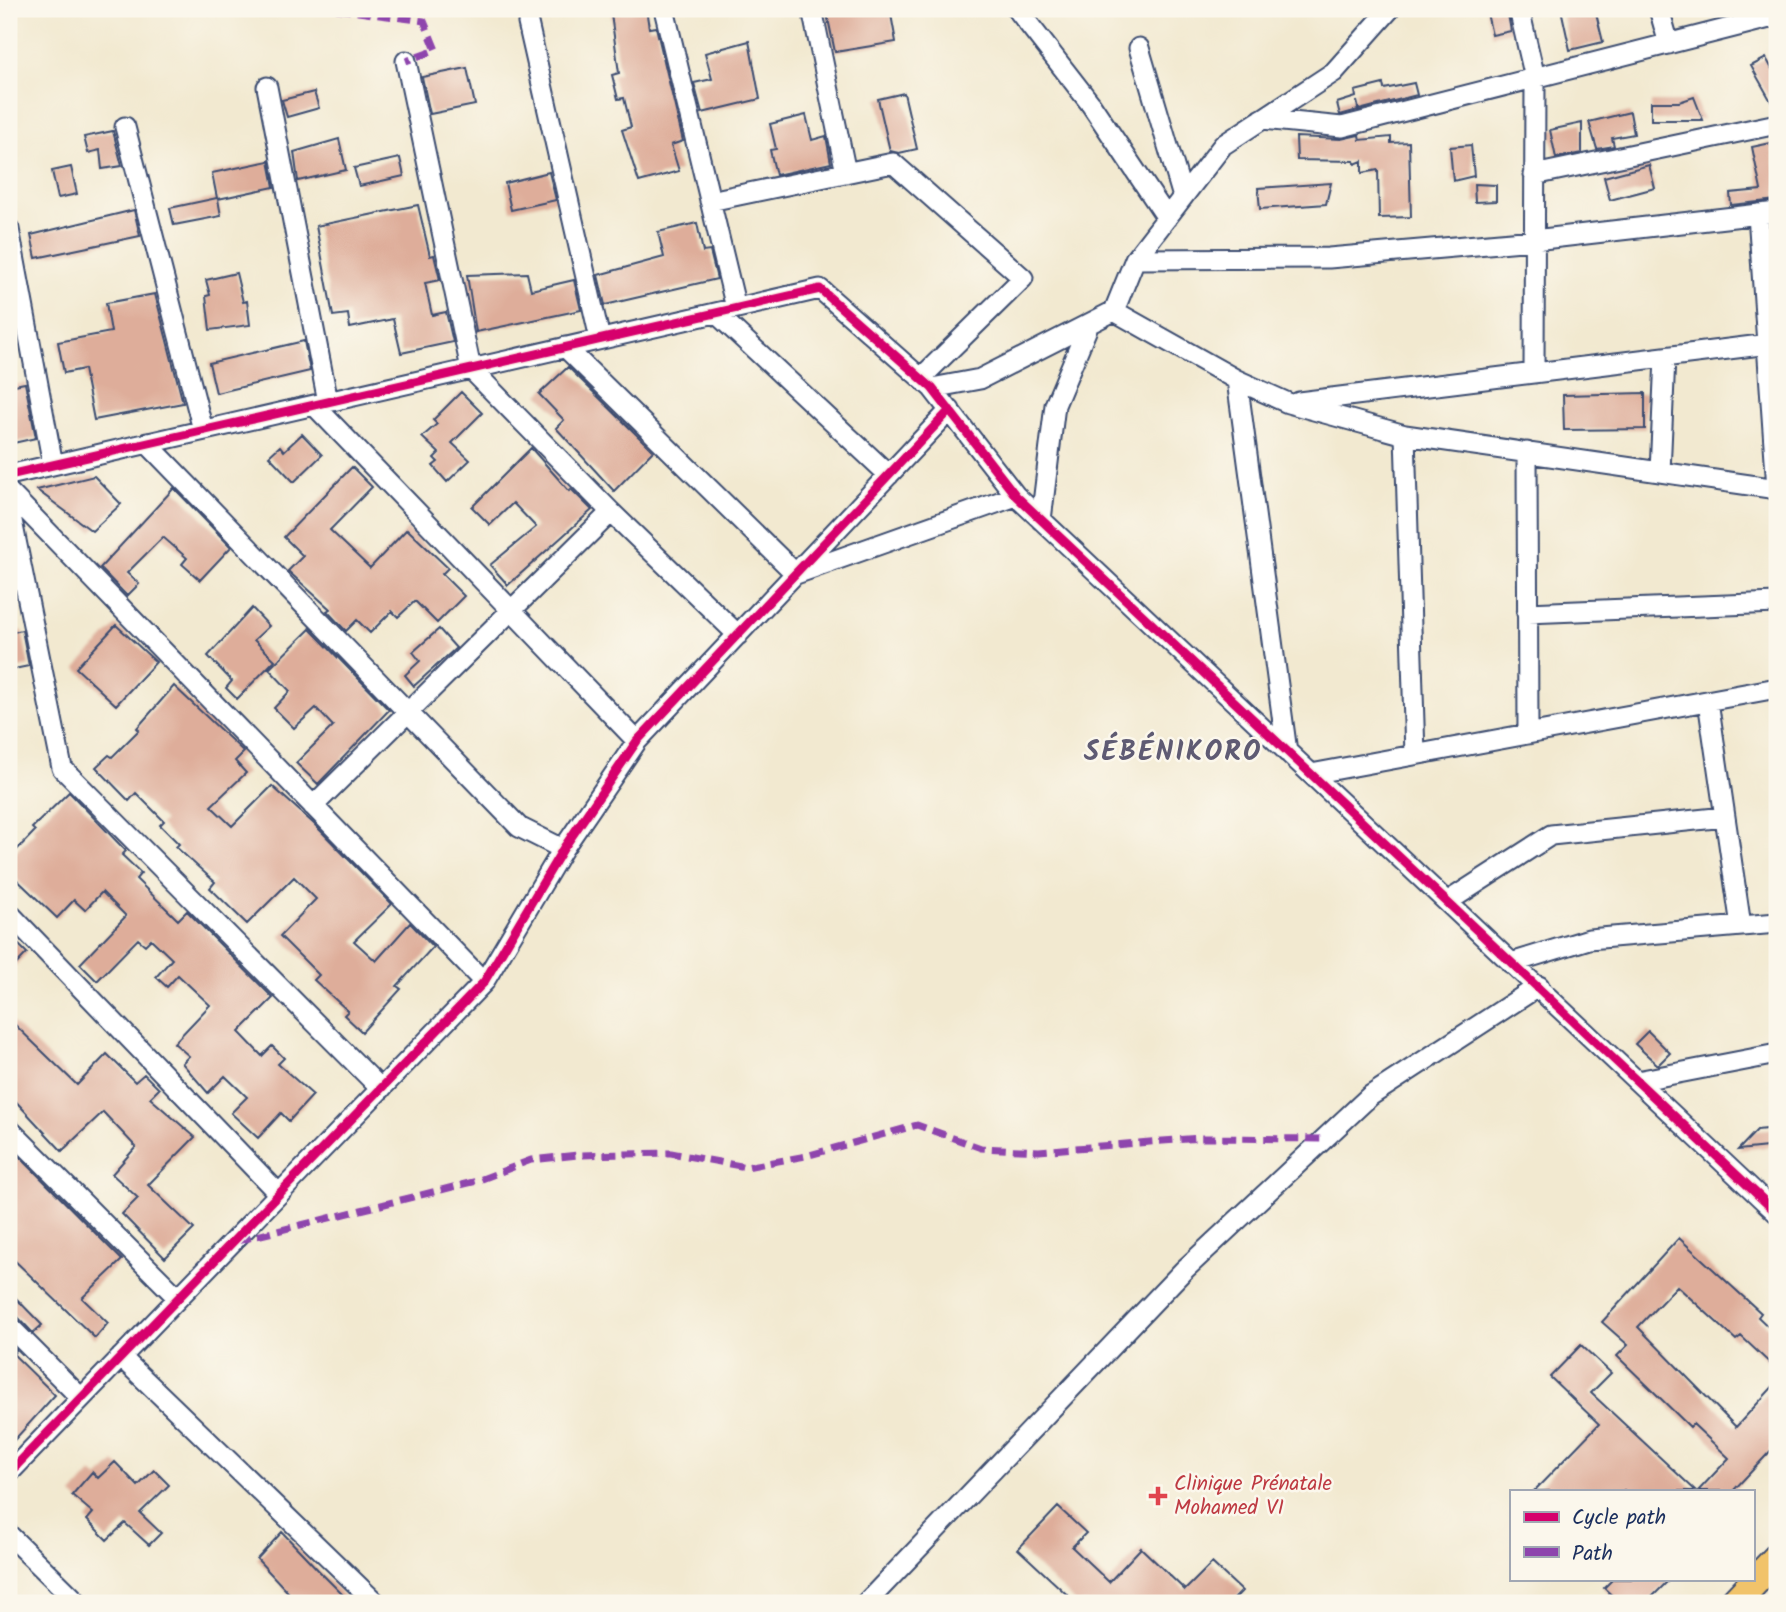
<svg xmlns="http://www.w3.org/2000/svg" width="1786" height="1612" viewBox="0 0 1786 1612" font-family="Kalam,sans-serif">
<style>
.building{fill:#dead9a}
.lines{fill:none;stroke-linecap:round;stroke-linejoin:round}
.minor-casing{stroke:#3b4b6f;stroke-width:23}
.highway-casing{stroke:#3b4b6f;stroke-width:32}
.minor{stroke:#fff;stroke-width:19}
.highway{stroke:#f1c36a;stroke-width:28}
.quiet{stroke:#8e44ad;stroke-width:7;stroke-dasharray:14 7;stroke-linecap:butt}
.cycleway-casing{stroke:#fbf7ec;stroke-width:13}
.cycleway{stroke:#d6006c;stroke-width:9}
.health-dot{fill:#e0444e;stroke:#fbf7ec;stroke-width:2.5}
.labels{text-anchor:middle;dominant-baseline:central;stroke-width:5;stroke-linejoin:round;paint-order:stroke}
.health-label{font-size:21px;fill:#be3a42;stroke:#fbf7ec;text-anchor:start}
.district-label{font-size:28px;font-weight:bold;letter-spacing:2px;fill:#5f5b73;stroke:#fbf7ec}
</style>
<rect width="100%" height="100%" fill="#fbf7ec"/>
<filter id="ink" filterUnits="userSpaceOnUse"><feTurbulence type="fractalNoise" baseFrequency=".0143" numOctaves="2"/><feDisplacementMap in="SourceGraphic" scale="14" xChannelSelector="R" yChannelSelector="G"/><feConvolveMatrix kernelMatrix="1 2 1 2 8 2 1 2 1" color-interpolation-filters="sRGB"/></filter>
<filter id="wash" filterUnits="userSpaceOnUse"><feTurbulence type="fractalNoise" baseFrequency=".00686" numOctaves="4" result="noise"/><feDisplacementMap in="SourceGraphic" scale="28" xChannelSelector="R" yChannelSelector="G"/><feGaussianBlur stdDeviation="1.57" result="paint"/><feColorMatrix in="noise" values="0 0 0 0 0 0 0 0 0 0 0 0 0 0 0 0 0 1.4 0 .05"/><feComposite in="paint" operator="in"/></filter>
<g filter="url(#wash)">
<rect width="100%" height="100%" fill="#f2e9d0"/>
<g id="blocks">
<path class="building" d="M646,9L649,28L656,27L683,141L671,145L679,171L639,182L622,130L631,127L624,98L618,99L612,75L619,73L611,14Z
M826,9H890L896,42L835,52Z
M1486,9H1507L1511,31L1492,35Z
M1561,9H1595L1603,42L1570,50Z
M749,41L760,99L702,113L694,83L712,79L705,53Z
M1766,58L1777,78V112L1751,66Z
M467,68L475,105L430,114L422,77Z
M1414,83L1417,95L1359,110L1357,101L1358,110L1340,115L1337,103L1356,97L1355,91L1383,84L1384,89Z
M314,92L319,108L287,117L282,100Z
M904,93L917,149L899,153L890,151L878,99Z
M1694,97L1703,120H1651V102H1679Z
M1630,112L1634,134L1612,138L1614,146L1597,149L1589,122Z
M806,115L812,140L826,136L831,163L776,175L770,150L776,149L770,124Z
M1582,123V153L1556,158L1550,130Z
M113,131L122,166L102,169L100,150L88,153L84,137Z
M1359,135L1360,140L1391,137V143L1409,142L1411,217L1379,218L1378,170L1362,173V161L1355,164L1354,161L1297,160L1296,137L1341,139Z
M339,139L346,170L298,181L294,152Z
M1771,143L1777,174V200L1731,205L1730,193L1761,190L1752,147Z
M1471,145L1474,176L1453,181L1450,147Z
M400,158L404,176L359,186L354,168Z
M269,161L274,187L218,199L221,216L174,225L170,208L217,198L212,173Z
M1649,165L1655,188L1610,200L1604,177Z
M71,167L77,194L58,198L52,171Z
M549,172L556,200L511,210L505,183Z
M1331,183L1326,204L1260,209L1258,188Z
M1474,184L1496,185V201L1475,202Z
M418,205L430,256L434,255L440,280L425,283L432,315L446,312L453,342L401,353L393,319L350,328L348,314L333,316L316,226Z
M134,210L140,236L36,258L31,235Z
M697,223L703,252L710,251L717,279L605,305L598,275L664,257L658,232Z
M236,273L243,302L247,301L250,325L210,330L206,296L210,295L206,280Z
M527,273L531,290L574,280L581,310L476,332L467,275Z
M155,294L183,403L94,420L84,369L64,373L58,342L111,332L106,303Z
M304,341L310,371L216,393L209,363Z
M568,367L653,451L614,491L556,428L564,420L539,394Z
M25,383L36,438L9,444V386Z
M461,392L482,413L452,443L470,460L447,482L433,466L438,462L434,458L439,453L422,437L437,424L433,420Z
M1645,393V429L1564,430L1563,395Z
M302,434L322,455L294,482L269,456L280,446L284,451Z
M531,448L569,491L571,489L592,510L508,585L490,565L536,527L513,503L490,525L472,507Z
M352,467L372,487L330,530L370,568L407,529L448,568L442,574L464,596L437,623L415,601L398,617L392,611L370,633L357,620L346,631L327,611L330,609L288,571L303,556L284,537Z
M94,476L121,504L92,531L37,490Z
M174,488L231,547L200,580L182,564L187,558L163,537L127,573L139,584L127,596L100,568Z
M252,608L269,626L254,640L275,660L237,699L226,688L232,681L208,656Z
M116,625L156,662L116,705L76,668Z
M310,629L389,710L318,784L296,763L333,726L316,708L294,728L274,708L290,691L269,669Z
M439,629L456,648L414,686L405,675L420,661L413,652Z
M22,630L29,666L9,670V633Z
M174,686L244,752L235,761L246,773L211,806L232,826L272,786L314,824L392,904L354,941L376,961L410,923L433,947L397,986L401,989L362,1032L344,1015L348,1011L314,980L319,975L280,936L316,899L294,877L247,924L210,888L215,882L176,847L179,844L160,825L164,821L136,793L129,801L96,767L109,755L112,757L139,730L137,728Z
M69,792L126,851L122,855L141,873L136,879L178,920L187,911L273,998L239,1032L262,1056L272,1046L284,1058L278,1064L313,1095L289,1121L281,1113L258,1138L231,1113L247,1097L225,1076L208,1093L182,1063L189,1056L174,1043L210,1005L178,975L167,987L156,977L172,959L151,939L145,945L138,939L97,981L80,964L126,916L102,892L85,910L74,900L57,918L9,872V858L35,831L32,828Z
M9,935L27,953L9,972Z
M9,1019L77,1085L107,1054L135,1082L144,1074L159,1089L150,1098L195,1137L148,1185L194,1229L165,1258L122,1214L138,1198L112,1174L136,1147L103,1112L62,1151L9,1094Z
M1648,1031L1670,1053L1658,1065L1635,1044Z
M1777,1128V1146L1738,1150L1757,1130Z
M9,1146L122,1260L82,1298L108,1323L95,1338L9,1255Z
M1679,1238L1761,1313L1758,1317L1777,1335V1370L1741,1336L1736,1340L1677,1286L1638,1327L1736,1427L1777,1382V1444L1733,1491H1698L1729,1458L1693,1424L1690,1427L1617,1356L1628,1345L1602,1322Z
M9,1291L42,1325L33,1333L18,1317L9,1314Z
M9,1343L16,1350L13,1354L55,1395L9,1446Z
M1581,1345L1611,1373L1591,1393L1696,1491H1534L1599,1424L1550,1377Z
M115,1462L138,1486L154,1470L169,1485L140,1513L161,1533L149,1545L125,1523L107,1540L87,1520L93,1513L72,1495L92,1472L98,1478Z
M1058,1507L1086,1533L1072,1547L1109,1582L1141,1548L1185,1590L1212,1563L1242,1591L1230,1603H1076L1018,1549Z
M282,1532L322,1574L351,1603H298L257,1559Z
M1613,1579H1670L1646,1603H1620L1604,1588Z"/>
</g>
</g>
<g filter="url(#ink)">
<use href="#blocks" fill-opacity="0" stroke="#3b4b6f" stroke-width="2"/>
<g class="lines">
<defs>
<path id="minor" d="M664,9L736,308
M812,9L846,173
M1017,9L1090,103L1167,218
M1519,9L1535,78L1534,373
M1659,9L1669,44
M528,23L600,339
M1139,48L1183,197
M406,61L471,369L611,512L738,635
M267,87L328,402
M1262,119L1342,127L1777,16
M125,127L203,430
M1534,175L1777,124
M710,201L893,163L1023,278L922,377
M1758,214L1777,488
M9,229L53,465
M1135,259L1329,258L1534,240L1777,212
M1114,311L1135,259L1223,145L1334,72L1390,9
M716,313L889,475
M565,347L796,574L1016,496
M1237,380L1287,752
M932,388L980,379L1114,311L1237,380L1288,403L1405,435L1777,489
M1299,402L1777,343
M314,405L637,741
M1405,435L1415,755
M147,443L519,827L563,849
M1527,452L1528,734
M1660,472L1665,357
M9,475L820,289L932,388L1016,496L1777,1213
M9,492L484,982
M9,506L62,768L381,1089
M1041,520L1055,405L1089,324
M1527,613L1777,603
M1708,701L1741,926
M1311,774L1777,688
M313,806L611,512
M1447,902L1551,835L1725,817
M9,913L279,1194
M1511,963L1589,939L1777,923
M1637,1081L1777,1054
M9,1129L178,1298
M9,1326L81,1398
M121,1357L376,1603
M9,1473L484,982L563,849L637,741L950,410
M9,1535L78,1603
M866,1603L1183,1271L1370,1096L1539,986"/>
<path id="highway" d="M1734,1603L1777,1558"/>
</defs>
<use href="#minor" class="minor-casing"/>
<use href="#highway" class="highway-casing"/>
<use href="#minor" class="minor"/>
<use href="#highway" class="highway"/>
<path class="quiet" d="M336,9L424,21L436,50L406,61
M237,1241L477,1181L531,1160L577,1155L671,1153L746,1167L806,1156L917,1125L981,1148L1039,1151L1200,1138L1324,1139"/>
<defs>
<path id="cycleway" d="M9,475L820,289L932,388L1016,496L1777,1213
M9,1473L484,982L563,849L637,741L950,410"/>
</defs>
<use href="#cycleway" class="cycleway-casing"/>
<use href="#cycleway" class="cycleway"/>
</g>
</g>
<path class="health-dot" d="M1154.5 1485.5h7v7h7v7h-7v7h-7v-7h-7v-7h7z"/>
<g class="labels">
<g class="health-label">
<text x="1174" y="1484">Clinique Prénatale<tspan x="1174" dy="24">Mohamed VI</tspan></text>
</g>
<g class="district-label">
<text x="1173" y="752">SÉBÉNIKORO</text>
</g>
</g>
<rect width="1786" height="1612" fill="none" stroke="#fbf7ec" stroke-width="35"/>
<rect x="1510" y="1490" width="245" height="91" fill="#fbf7ec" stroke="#a1a7b3" stroke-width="2"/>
<rect x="1524" y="1512" width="35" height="10" fill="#d6006c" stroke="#a1a7b3" stroke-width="2"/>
<text x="1572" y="1524" font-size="21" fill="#1b2f5e">Cycle path</text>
<rect x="1524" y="1547" width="35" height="10" fill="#8e44ad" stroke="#a1a7b3" stroke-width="2"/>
<text x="1572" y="1560" font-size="21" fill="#1b2f5e">Path</text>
</svg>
